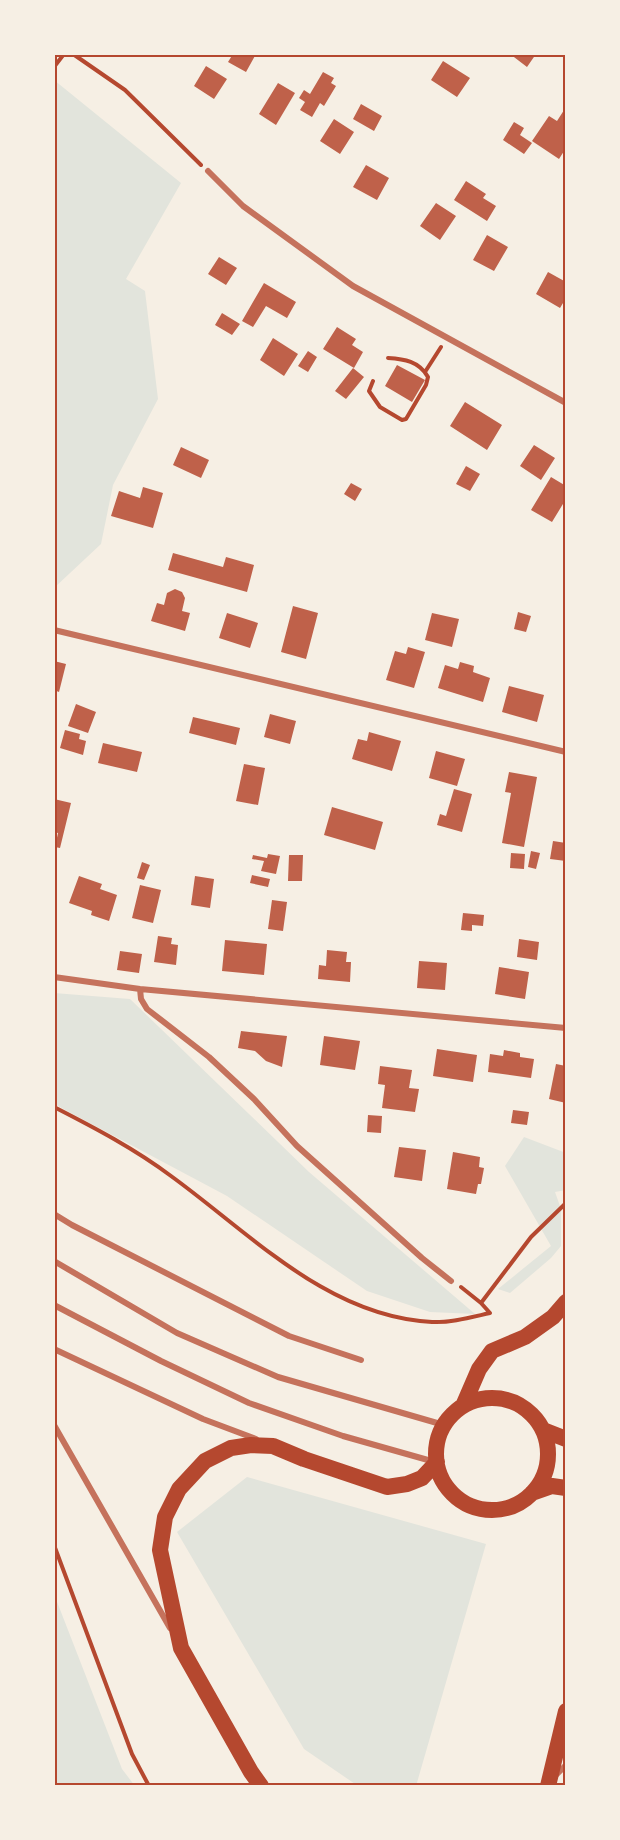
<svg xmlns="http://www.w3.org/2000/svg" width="620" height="1840" viewBox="0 0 620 1840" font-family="'Noto Sans',sans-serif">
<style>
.green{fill:#e2e4dc}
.building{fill:#bf614a}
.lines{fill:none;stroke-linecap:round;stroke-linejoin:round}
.path{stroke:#b5482f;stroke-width:4}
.minor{stroke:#c5725c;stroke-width:6}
.trunk{stroke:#b5482f;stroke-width:16}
.neatline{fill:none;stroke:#b5482f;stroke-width:2}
</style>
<rect width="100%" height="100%" fill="#f6efe4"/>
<path class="green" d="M54,80L181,183L126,279L145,291L158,399L113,485L101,544L54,588Z
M54,993L130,999L309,1172L475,1314L430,1312L367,1291L227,1196L54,1104Z
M524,1137L566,1153V1190L555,1192L561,1209V1246L551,1258L510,1293L498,1289L551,1246L505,1166Z
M247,1477L486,1544L416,1786H358L304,1749L177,1532Z
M54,1594L122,1769L135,1786H54Z"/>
<path class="building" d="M233,54H256L246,72L228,62Z
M510,54H536L527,67Z
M443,61L470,78L457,97L431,80Z
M206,66L227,79L214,99L194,86Z
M323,72L334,78L331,83L336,86L324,106L320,103L312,117L300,110L305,102L299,98L304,90L310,94Z
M278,83L295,93L276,125L259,114Z
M361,104L382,116L374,131L353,119Z
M566,107V148L559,159L532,141L549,116L557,121Z
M334,119L354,132L340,154L320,141Z
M514,122L524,128L520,135L532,143L524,154L503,140Z
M366,165L389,178L377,200L353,187Z
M466,181L486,194L483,198L496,206L487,221L454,200Z
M436,203L456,216L440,240L420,226Z
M487,235L508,247L494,271L473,260Z
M219,257L237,268L226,285L208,274Z
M548,272L566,282V298L560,308L536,294Z
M264,283L296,302L287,318L266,306L253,327L242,321Z
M222,313L240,324L232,335L215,325Z
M337,327L356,339L352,345L363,352L354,368L323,349Z
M273,338L298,354L284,376L260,360Z
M308,351L317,357L308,372L298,366Z
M397,365L425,380L412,402L385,386Z
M353,368L364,377L346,399L335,391Z
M465,402L502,425L487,450L450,426Z
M534,445L555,458L541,480L520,466Z
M181,447L209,460L201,478L173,465Z
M466,466L480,474L470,491L456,484Z
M551,477L566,486V499L552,522L531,510Z
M351,483L362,489L355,501L344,494Z
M143,487L163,493L153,528L111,516L119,491L140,498Z
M173,553L223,567L226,557L254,565L247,592L168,570Z
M175,589L182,592L185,598L182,611L190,613L185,631L151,621L157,603L164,605L167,593Z
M293,606L318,613L306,659L281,652Z
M518,612L531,616L526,632L514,629Z
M227,613L258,623L250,648L219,638Z
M432,613L459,619L452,647L425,640Z
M408,647L425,652L414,688L386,680L395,651L406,654Z
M54,661L66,664L59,692L54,690Z
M460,662L474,666L473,672L490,678L483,702L438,688L445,665L458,669Z
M509,686L544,695L537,722L502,712Z
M76,704L96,712L88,733L68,726Z
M270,714L296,721L290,744L264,737Z
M193,717L240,728L236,745L189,733Z
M65,730L80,734L79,739L86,741L83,755L60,748Z
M369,732L401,741L392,771L352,759L358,739L367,741Z
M103,743L142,752L137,772L98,763Z
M436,751L465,759L457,786L429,778Z
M244,764L265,768L258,805L236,801Z
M509,772L537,777L524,847L502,843L511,793L505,792Z
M454,789L472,794L462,832L437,825L440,814L446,816Z
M54,799L71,803L60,848L55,847L58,833L54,832Z
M332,807L383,822L375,850L324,835Z
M553,841L566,843V861L550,859Z
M531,851L540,853L536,869L528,867Z
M511,853L525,854L524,869L510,868Z
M268,854L280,856L276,874L261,871L264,861L252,859L253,855L267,858Z
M289,855H303L302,881H288Z
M142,862L150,865L144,880L137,878Z
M252,875L270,879L268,887L250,883Z
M79,876L102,884L100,889L117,895L109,921L91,915L92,911L69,903Z
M195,876L214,879L210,908L191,905Z
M140,885L161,890L153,923L132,918Z
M272,900L287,902L283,931L268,929Z
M463,913L484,915L483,926L472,925V931L461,930Z
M158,936L172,938L171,944L178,945L176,965L154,962Z
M519,939L539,942L537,960L517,957Z
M225,940L267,944L264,975L222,971Z
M327,950L347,952L346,962H351L350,982L318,979L319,965L326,966Z
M120,951L142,954L139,973L117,970Z
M419,961L447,963L445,990L417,988Z
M499,967L529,972L525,999L495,994Z
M241,1031L287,1036L282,1067L266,1061L255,1051L238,1048Z
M324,1036L360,1041L355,1070L320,1065Z
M437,1049L477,1055L473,1082L433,1076Z
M504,1050L520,1053V1057L534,1059L531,1078L488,1072L490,1054L503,1056Z
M556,1064L566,1066V1103L549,1099Z
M380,1066L412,1070L409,1088L419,1089L415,1112L382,1108L385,1085L378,1084Z
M513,1110L529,1112L527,1125L511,1123Z
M368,1115L382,1116L381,1133L367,1132Z
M399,1147L426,1150L422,1181L394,1177Z
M453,1152L480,1157L479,1167L484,1168L481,1184H478L476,1194L447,1189Z"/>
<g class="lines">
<path class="path" d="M73,54L125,90L201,165
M54,67L64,54
M425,372L441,347
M373,381L369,391L380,407L402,420L406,419L426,385L428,377C419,361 404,359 388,358
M54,1107C95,1128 135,1149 171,1176C251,1234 328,1317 432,1322C451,1323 472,1317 490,1313L481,1303L461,1287
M481,1303L531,1237L566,1203
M54,1545L132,1754L149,1786"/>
<path class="minor" d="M208,171L243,206L353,286L566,403
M54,630L566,752
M54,977L140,989L566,1028
M140,989L141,999L147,1009L209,1057L254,1099L297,1146L422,1258L451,1281
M54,1214L72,1225L289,1336L361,1360
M54,1261L177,1333L278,1377L444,1425
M54,1305L161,1361L249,1403L343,1436L435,1462
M54,1349L203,1419L256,1439
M54,1425L170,1628
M556,1775L566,1765"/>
<path class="trunk" d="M436 1454a56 56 0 1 1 112 0a56 56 0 1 1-112 0Z
M463,1406L479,1369L492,1351L525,1337L553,1317L566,1302
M543,1430L566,1439
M532,1493L552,1486L566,1488
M261,1786L251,1772L181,1648L160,1550L165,1517L179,1489L205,1461L231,1448L251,1445L273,1446L304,1459L387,1487L407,1484L422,1478L437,1462
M548,1786L566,1711"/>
</g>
<rect width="620" height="1840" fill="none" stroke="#f6efe4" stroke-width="111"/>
<rect x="56" y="56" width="508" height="1728" class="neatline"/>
</svg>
